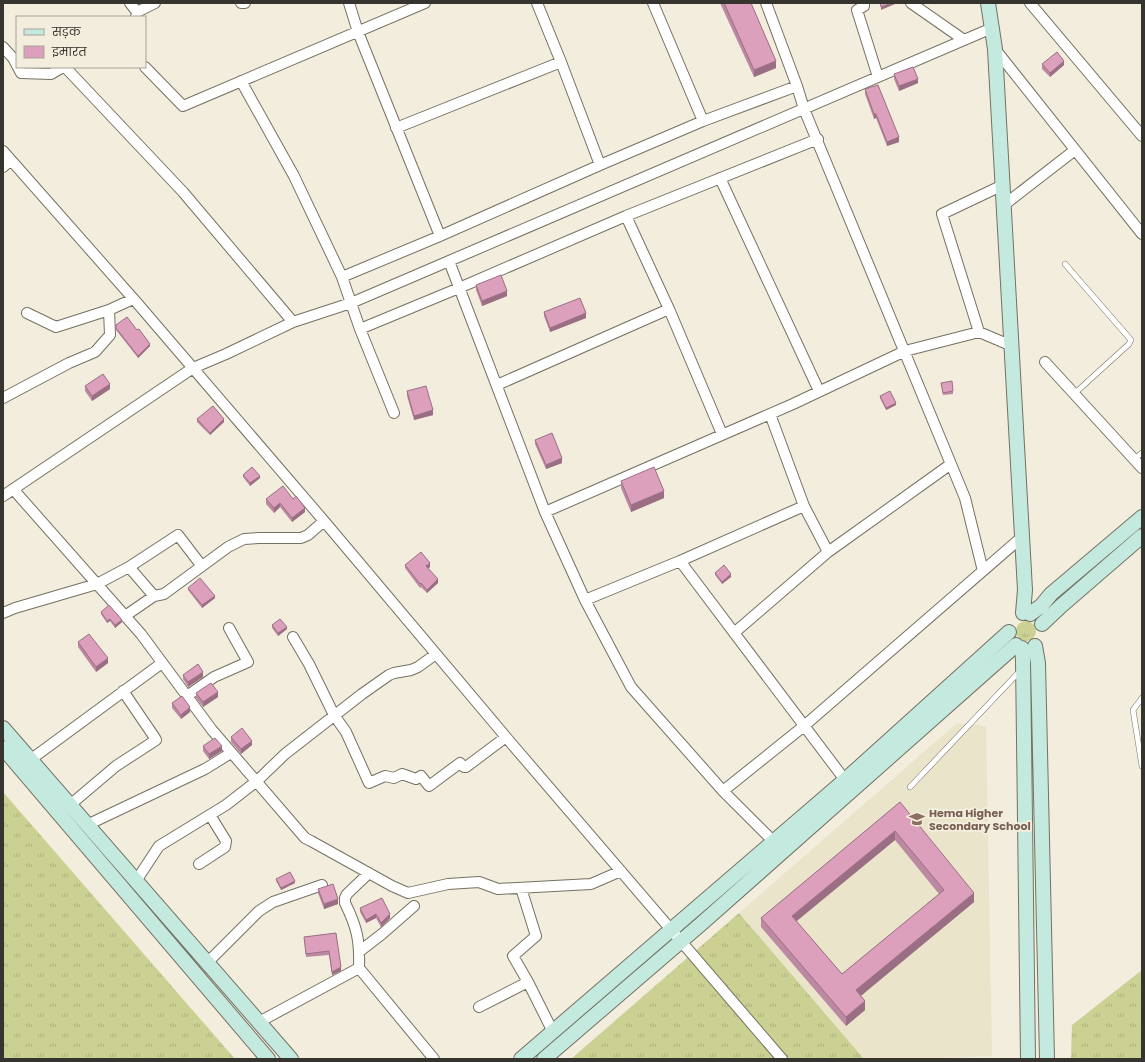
<svg xmlns="http://www.w3.org/2000/svg" width="1145" height="1062" viewBox="0 0 1145 1062" font-family="Poppins,'Noto Sans Devanagari',sans-serif">
<style>
.built{fill:#eae4cb}
.grass{fill:url(#grass-tufts)}
.lines{fill:none;stroke-linecap:round;stroke-linejoin:round}
.lane-casing{stroke:#757162;stroke-width:6}
.street-casing{stroke:#757162;stroke-width:12}
.secondary-casing{stroke:#757162;stroke-width:16}
.lane{stroke:#fff;stroke-width:5}
.street{stroke:#fff;stroke-width:10}
.secondary{stroke:#c4eae0;stroke-width:14}
.wall{fill:#bd89a2;fill-rule:evenodd}
.shaded-wall{fill:#9a6f84}
.building{fill:#dc9fbc;stroke:#9a6f84;fill-rule:evenodd}
.labels{text-anchor:middle;dominant-baseline:central;stroke-width:4;stroke-linejoin:round;paint-order:stroke}
.education-label{font-size:11px;font-weight:bold;fill:#785e54;stroke:#f2eddc;text-anchor:start}
</style>
<defs>
<pattern id="grass-tufts" width="24" height="20" patternUnits="userSpaceOnUse"><rect width="24" height="20" fill="#cbd093"/><path d="M3 7l-1-3M5 7V3M7 7l1-3M15 17l-1-3M17 17v-4M19 17l1-3" fill="none" stroke="#afb37f"/></pattern>
</defs>
<rect width="100%" height="100%" fill="#f2eddc"/>
<path class="built" d="M957,723L986,726L992,1056L913,1059H864L739,913Z"/>
<path class="grass" d="M1016 631a10 10 0 1 1 20 0a10 10 0 1 1-20 0Z
M3,792L235,1059H3Z
M739,913L864,1059H571Z
M1142,970V1059H1071L1072,1025Z"/>
<g class="lines">
<defs>
<path id="lane" d="M1065,264L1131,340L1129,344L1074,394
M1134,459L1142,453
M1142,698L1133,710L1142,766
M910,787L1021,670"/>
<path id="street" d="M130,3L137,12L136,17
M241,3H245
M349,3L358,32L440,236
M537,3L561,62L600,165
M653,3L703,121
M766,3L797,86L804,109L965,498L983,571
M864,3V6L857,10L878,77
M911,3L964,40
M1030,3L1142,136
M137,12L155,3
M3,47L13,58L21,73L51,74L63,67
M995,49L1142,234
M65,67L183,192L293,322
M145,67L183,106L425,3
M241,81L294,176L342,277L360,329L394,413
M396,128L561,62
M3,151L138,304L324,521L511,743L782,1059
M3,167L11,160
M720,178L819,391
M1004,205L1075,150
M626,216L669,309L722,434
M449,261L545,512L585,600L631,687L723,791L773,841
M342,277L440,236L600,165L703,121L797,86
M27,313L56,327L109,310L133,299
M360,329L459,288L626,216L818,139
M979,332L942,214L1003,185
M1045,362L1142,468
M497,385L669,309
M3,398L69,363L95,352L110,335L109,310
M770,414L804,506L828,552
M13,489L141,634L212,730L305,838L311,841L392,886L408,893L448,884L479,882L498,889L591,884L621,871
M3,496L193,368L226,354L293,322L351,303L449,261L992,28
M545,512L793,404L905,351L979,332L1012,346
M680,561L845,780
M129,567L154,596
M585,600L680,561L804,506
M3,613L15,608L97,584L129,567L178,535L201,565
M125,616L154,596L164,594L228,547L244,539L259,538H301L308,535L324,521
M734,633L828,552L951,464
M293,637L309,664L334,715L346,732L369,783L385,776L394,778L402,774L416,779L421,776L429,786L460,763L464,767H466L506,737
M187,696L214,677L248,662L229,628
M30,760L162,663
M723,791L804,726L1022,537
M70,805L116,766L156,740L155,738L123,691
M87,825L205,769L231,753
M199,864L225,847L226,841L210,815
M136,881L159,846L226,805L257,781L285,754L362,694L389,675L394,673L411,670L418,667L436,654
M521,888L536,936L513,956L528,982L553,1032
M360,951L382,934L414,906
M207,963L259,911L273,902L322,885
M359,968C360,941 357,927 345,903V898L347,894L369,873
M479,1007L528,982
M259,1022L359,968L434,1059"/>
<path id="secondary" d="M988,3L995,49L1025,590L1023,613
M1030,614L1041,606L1051,594L1142,517
M1042,624L1061,606L1142,536
M1035,646L1038,663L1047,1059
M1022,648L1023,660L1028,1059
M3,728L291,1059
M3,748L268,1059
M521,1059L845,780L1009,632
M544,1059L701,924L1016,645"/>
</defs>
<use href="#lane" class="lane-casing"/>
<use href="#street" class="street-casing"/>
<use href="#secondary" class="secondary-casing"/>
<use href="#lane" class="lane"/>
<use href="#street" class="street"/>
<use href="#secondary" class="secondary"/>
</g>
<path class="wall" d="M720,3H751L776,68L754,77Z
M1042,64L1064,65L1050,77L1042,69Z
M894,74L918,83L899,91L894,79Z
M865,89L899,142L887,146L876,118L874,119L865,94Z
M476,285L507,296L482,306L476,290Z
M544,312L586,318L550,332L544,316Z
M116,325L150,346L138,358L116,330Z
M941,383L953,391V394L943,395Z
M85,386L110,389L92,401L85,391Z
M407,391L433,415L414,420L407,396Z
M880,396L896,405L886,410L880,398Z
M197,419L224,422L210,435L197,422Z
M535,440L562,463L546,469L535,444Z
M243,475L260,478L250,486L243,477Z
M621,481L664,498L631,512L621,488Z
M266,499H293L305,512L292,522L280,507L274,513L266,504Z
M405,565L430,567L428,569L438,583L427,593L421,587L420,588L405,568Z
M715,573L731,577L722,584L715,575Z
M188,588L215,598L202,608L188,590Z
M101,612L122,622L115,628L110,621L107,623L101,614Z
M272,625L287,629L278,636L272,628Z
M78,642L108,663L96,672L78,647Z
M183,675L203,677L188,687L183,679Z
M196,693L218,697L203,707L196,698Z
M172,703L190,712L181,719L172,708Z
M231,737L252,745L241,754L231,742Z
M203,746L222,751L209,759L203,751Z
M900,802L974,902L860,996L865,1010L846,1026L761,927V918ZM895,840L939,894L842,974L796,921Z
M276,879L295,883L281,890L276,881Z
M318,889L338,904L324,909L318,893Z
M360,908L390,918L381,927L376,918L366,923L360,912Z
M336,933L341,971L332,975L329,955L306,957L304,937Z"/>
<path class="shaded-wall" d="M892,3H895V4L881,10V7Z
M776,61V68L754,77V70Z
M1064,61V65L1050,77V73Z
M918,79V83L899,91V86Z
M874,114H876V118L874,119Z
M899,137V142L887,146V142Z
M507,291V296L482,306V301Z
M586,313V318L550,332V328Z
M150,344V346L138,358V356Z
M110,384V389L92,401V396Z
M896,403V405L886,410V408Z
M433,410V415L414,420V416Z
M224,419V422L210,435V433Z
M562,458V463L546,469V465Z
M260,476V478L250,486V483Z
M664,491V498L631,512V505Z
M280,503V507L274,513V508Z
M305,508V512L292,522V518Z
M430,563V567L426,570V566Z
M731,574V577L722,584V582Z
M438,579V583L427,593V590Z
M215,596V598L202,608V605Z
M110,619V621L107,623V621Z
M122,620V622L115,628V625Z
M287,627V629L278,636V633Z
M108,658V663L96,672V667Z
M203,672V677L188,687V682Z
M218,692V697L203,707V702Z
M190,707V712L181,719V715Z
M252,741V745L241,754V749Z
M222,746V751L209,759V754Z
M895,831V840L792,925V916Z
M295,881V883L281,890V888Z
M974,893V902L856,1000V990Z
M338,899V904L324,909V904Z
M376,914V918L366,923V920Z
M390,914V918L381,927V923Z
M341,967V971L332,975V972Z
M865,1001V1010L846,1026V1017Z"/>
<path class="building" d="M724,3H751L776,61L754,70Z
M880,3H892L881,7Z
M1057,52L1064,61L1050,73L1042,64Z
M913,67L918,79L899,86L894,74Z
M878,85L899,137L887,142L876,114H874L865,89Z
M501,275L507,291L482,301L476,285Z
M580,298L586,313L550,328L544,312Z
M127,317L137,330L139,329L150,344L138,356L116,328V325Z
M103,374L110,384L92,396L85,386Z
M952,381L953,391L943,393L941,383Z
M426,386L433,410L414,416L407,391Z
M890,391L896,403L886,408L880,396Z
M213,406L224,419L210,433L197,419Z
M552,433L562,458L546,465L535,440Z
M252,467L260,476L250,483L243,475Z
M654,467L664,491L631,505L621,481Z
M283,486L293,499L296,496L305,508L292,518L280,503L274,508L266,499Z
M421,552L430,563L426,566L438,579L427,590L421,583L420,584L405,565Z
M724,565L731,574L722,582L715,573Z
M200,578L215,596L202,605L188,588Z
M109,605L122,620L115,625L110,619L107,621L101,612Z
M280,619L287,627L278,633L272,625Z
M89,634L108,658L96,667L78,642Z
M198,664L203,672L188,682L183,675Z
M211,683L218,692L203,702L196,693Z
M182,696L190,707L181,715L172,703Z
M242,728L252,741L241,749L231,737Z
M215,738L222,746L209,754L203,746Z
M900,802L974,893L856,990L865,1001L846,1017L761,918ZM895,831L944,890L842,974L792,916Z
M290,872L295,881L281,888L276,879Z
M333,884L338,899L324,904L318,889Z
M382,898L390,914L381,923L376,914L366,920L360,908Z
M336,933L341,967L332,972L329,951L306,954L304,937Z"/>
<defs>
<symbol id="school-bare" viewBox="-9 -9 18 18"><path d="M0-5L7-2L0 1L-7-2ZM-4 1L0 2.5L4 1V4Q0 6-4 4Z" fill="#8d6e63" stroke="#f2eddc" stroke-width="2.5" paint-order="stroke"/></symbol>
</defs>
<g fill-rule="evenodd">
<use href="#school-bare" x="906" y="808" width="22" height="22"/>
</g>
<g class="labels">
<g class="education-label">
<text x="929" y="813">Hema Higher<tspan x="929" dy="13">Secondary School</tspan></text>
</g>
</g>
<rect width="1145" height="1062" fill="none" stroke="#36342e" stroke-width="8"/>
<rect x="16" y="16" width="130" height="52" fill="#f2eddc" stroke="#a7a396"/>
<rect x="24" y="29" width="20" height="6" fill="#c4eae0" stroke="#a7a396"/>
<text x="52" y="36" font-size="12" fill="#36342e">सड़क</text>
<rect x="24" y="46" width="20" height="12" fill="#dc9fbc" stroke="#a7a396"/>
<text x="52" y="56" font-size="12" fill="#36342e">इमारत</text>
</svg>
